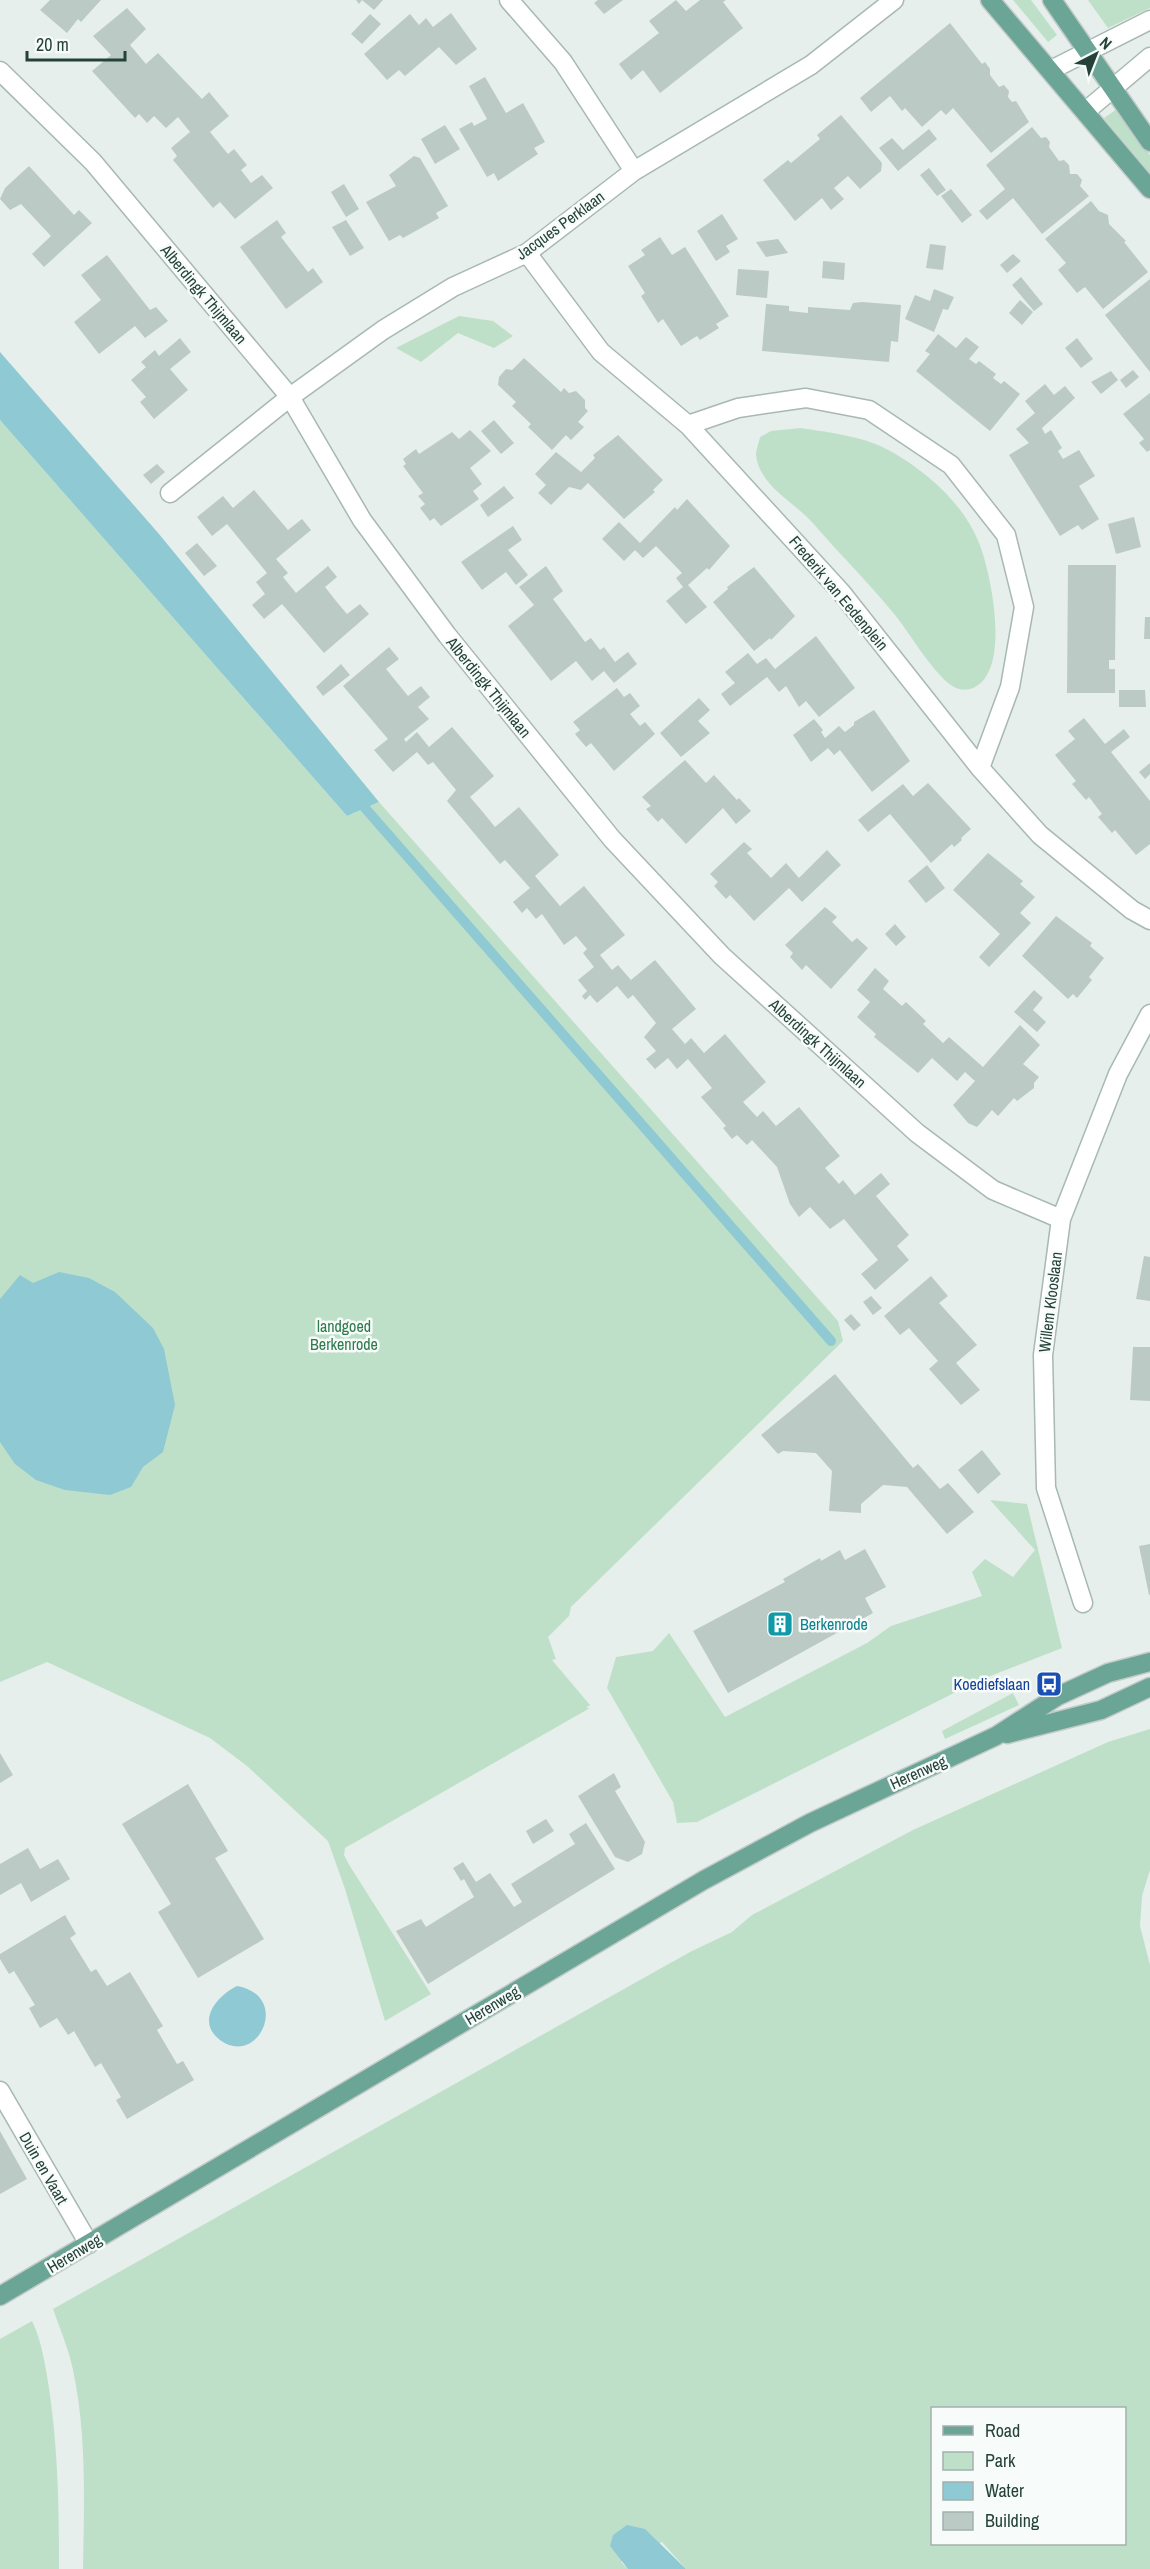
<svg xmlns="http://www.w3.org/2000/svg" width="1150" height="2569" viewBox="0 0 1150 2569" font-family="'Archivo Narrow',sans-serif">
<style>
.green{fill:#bfe0c8;fill-rule:evenodd}
.water{fill:#8ec9d4}
.lines{fill:none;stroke-linecap:round;stroke-linejoin:round}
.stream{stroke:#8ec9d4;stroke-width:10}
.building{fill:#bbcac4}
.minor-casing{stroke:#a8b8b2;stroke-width:21}
.major-casing{stroke:#c2cac8;stroke-width:21}
.minor{stroke:#fff;stroke-width:18}
.major{stroke:#6aa596;stroke-width:18}
.labels{text-anchor:middle;dominant-baseline:central;stroke-width:5;stroke-linejoin:round;paint-order:stroke}
.street-label{font-size:16px;fill:#24423a;stroke:#f7fbf9}
.park-label{font-size:16px;fill:#2d7a4b;stroke:#f7fbf9}
.culture-label{font-size:16px;fill:#0d838f;stroke:#f7fbf9;text-anchor:start}
.transit-label{font-size:16px;fill:#164399;stroke:#f7fbf9;text-anchor:end}
</style>
<rect width="100%" height="100%" fill="#e6efeb"/>
<path class="green" d="M1013,0H1031L1057,35L1048,42Z
M1088,0H1150V8L1108,28Z
M1117,109L1150,155V173L1104,118Z
M459,316L493,321L513,336L494,348L458,333L421,362L396,348Z
M0,420L347,816L379,802L838,1321L843,1341L571,1607L569,1616L548,1637L556,1659L552,1660L590,1705L586,1708H590L345,1848L344,1855L348,1863L431,1994L385,2021L345,1889L328,1841L247,1766L210,1738L47,1662L0,1682Z
M801,428C831,433 865,436 892,452C927,472 964,504 979,543C991,572 1012,672 973,688C968,690 961,690 956,688C937,680 909,632 895,615C876,592 855,569 834,547C825,537 816,526 807,517C788,499 759,483 756,455C756,450 759,442 760,437L771,431Z
M990,1500L1027,1504L1062,1648L980,1680L697,1822L677,1823L673,1802L607,1688L616,1657L653,1651L669,1633L725,1717L867,1643L891,1626L982,1596L972,1572L985,1559L1013,1577L1035,1550Z
M1013,1693L1019,1705L945,1739L942,1731Z
M1150,1729V1870L1142,1896L1140,1926L1150,1965V2569H686L662,2542L621,2562L628,2569H83C84,2503 87,2436 73,2370C69,2350 60,2329 53,2309L690,1952L732,1932L752,1915L913,1830L1108,1742ZM932,2408H1124V2544H932Z
M32,2321C42,2341 45,2365 49,2388C58,2448 59,2508 59,2569H0V2339Z"/>
<path class="water" d="M0,352L159,534L379,802L347,816L0,420Z
M59,1272L89,1278L115,1292L153,1328L164,1349L175,1405L163,1452L143,1467L131,1487L110,1495L65,1490L36,1480L15,1464L0,1442V1299L20,1275L33,1283Z
M237,1986C292,1996 258,2068 220,2040C195,2021 218,1995 237,1986Z
M627,2525L645,2529L686,2569H628L610,2546L613,2535Z"/>
<g class="lines">
<path class="stream" d="M365,808L831,1341"/>
</g>
<path class="building" d="M50,0H101L81,22L78,19L67,33L40,10Z
M356,0H383L374,10L362,0L359,4Z
M598,0H623L604,14L594,3Z
M676,0L686,11L700,0H726L723,2L743,28L660,93L643,70L631,80L619,64L659,33L649,21Z
M127,8L146,29L130,45L146,64L158,53L202,99L209,92L229,116L210,132L228,154L234,149L247,165L241,170L251,183L262,175L273,188L235,219L220,202L213,208L173,160L177,156L171,148L190,132L178,117L166,128L154,116L147,123L139,114L135,118L92,71L111,55L93,36Z
M451,13L477,49L456,65L439,47L405,76L399,70L387,80L364,54L410,14L419,25L426,18L433,27Z
M370,14L381,24L362,44L351,34Z
M950,23L982,64L985,62L990,69V75L999,87L1004,85L1009,91L1008,97L1012,102L1016,101L1029,122L991,153L953,108L946,115L941,110L922,127L905,108L902,111L890,96L871,112L860,98Z
M485,77L506,113L523,103L545,142L534,148L538,154L498,181L494,173L487,177L459,129L472,122L474,126L487,119L469,86Z
M841,115L882,163L881,171L860,189L848,176L834,188L844,199L831,210L822,198L795,221L763,180L788,160L791,163L820,139L817,135Z
M445,125L460,149L435,164L421,139Z
M1032,127L1041,138L1046,137L1050,142L1049,147L1059,161L1064,160L1069,165L1070,174H1077L1082,180L1080,186L1089,196L1042,234L1013,198L987,220L979,211L1005,189L986,165Z
M929,129L937,139L898,171L879,148L892,138L903,150Z
M414,156L420,158L448,206L436,213L439,218L403,238L400,235L389,241L366,202L396,186L389,175Z
M29,166L74,215L79,210L92,223L44,267L32,254L51,236L21,204L10,210L0,199L5,188Z
M929,168L946,190L937,196L920,175Z
M344,184L359,209L346,217L331,192Z
M951,189L972,215L962,223L941,196Z
M1091,201L1099,211L1108,215L1109,224L1126,241L1124,242L1148,272L1103,309L1085,287L1077,293L1058,270L1066,263L1045,239Z
M722,214L738,239L726,246L730,252L716,261L697,231Z
M277,220L286,233L281,237L294,254L308,272L313,268L323,282L286,309L240,247Z
M346,220L364,248L350,256L332,227Z
M660,237L672,255L685,247L729,316L716,324L719,328L700,340L697,336L681,346L663,319L658,323L641,296L645,293L628,266L645,255L641,250Z
M778,239L788,253L766,257L756,242Z
M930,244L946,246L943,270L926,268Z
M1013,254L1021,261L1007,273L1000,265Z
M107,255L150,310L156,307L168,321L145,338L135,326L99,354L74,322L101,300L81,275Z
M823,261L845,263L844,280L822,278Z
M738,269L769,271L767,298L736,295Z
M1021,277L1043,304L1034,311L1012,285Z
M1150,279V372L1105,315Z
M934,289L954,297L948,310L943,309L934,332L905,319L915,295L930,301Z
M1020,300L1033,312L1022,325L1009,313Z
M862,302L901,305L898,342L891,341L889,362L762,351L766,304L789,306V311L808,313V307L850,310L853,303Z
M938,334L956,348L966,337L979,347L969,359L976,364L979,361L996,374L993,378L1001,384L1004,381L1020,394L990,431L916,371L930,354L925,351Z
M180,338L191,352L170,369L188,390L154,419L140,402L146,397L131,380L146,367L141,362L155,350L159,356Z
M1077,338L1093,359L1081,368L1065,348Z
M524,358L561,392L564,388L569,393L576,391L585,400V408L588,411L578,422L584,427L571,440L566,435L552,450L528,427L531,424L512,406L516,402L498,385L499,377L506,369L512,370Z
M1133,370L1139,377L1126,388L1120,380Z
M1111,371L1118,380L1101,394L1091,382Z
M1045,384L1054,395L1065,386L1075,398L1042,428L1045,434L1051,430L1062,448L1058,451L1063,459L1079,450L1095,476L1079,486L1099,519L1082,530L1078,525L1060,536L1009,455L1029,443L1016,429L1035,413L1025,401Z
M1150,393V450L1147,452L1139,443L1144,439L1123,414Z
M494,420L514,443L501,454L481,431Z
M470,430L491,451L470,468L482,484L473,491L479,499L441,526L434,518L430,521L420,508L425,504L418,496L423,493L403,466L406,464L403,459L416,449L419,454L452,432L459,439Z
M618,435L663,480L653,490L655,492L624,519L588,483L581,490L569,487L551,505L538,493L546,485L535,474L556,452L581,472L595,458L593,455Z
M157,464L165,472L151,484L143,475Z
M504,486L514,498L488,517L480,505Z
M254,490L288,530L302,519L311,530L276,559L288,573L283,577L296,593L328,566L337,577L325,587L336,601L347,614L360,604L369,614L324,653L282,604L264,619L252,605L265,594L256,582L267,573L227,524L212,536L197,517L223,496L233,508Z
M687,499L730,546L709,570L707,568L688,585L707,607L686,624L666,601L683,587L676,578L682,573L656,546L643,558L635,550L624,561L602,539L619,522L640,543L675,507L677,510Z
M1134,517L1141,547L1116,554L1108,524Z
M513,526L522,540L508,550L528,575L516,585L506,572L482,590L461,562Z
M197,543L217,566L204,576L185,553Z
M1068,565H1116L1115,660H1109V669H1115V693H1067Z
M546,566L563,591L553,599L585,642L591,638L600,650L604,647L615,662L628,652L637,664L614,683L604,671L592,681L576,661L551,681L508,626L534,605L519,587Z
M754,567L795,616L771,640L770,638L754,651L713,602L728,589L727,587Z
M1145,617H1150V639H1144Z
M816,636L855,688L819,717L806,701L799,707L786,686L779,692L767,677L730,706L721,694L735,683L725,672L748,653L757,664L766,658L775,669Z
M389,647L399,659L386,669L408,696L421,686L430,697L418,707L429,719L404,739L406,742L417,732L429,747L452,727L494,776L470,797L482,811L495,827L519,807L559,855L535,876L560,906L584,886L625,935L600,955L612,970L618,965L631,980L655,960L696,1009L672,1029L685,1044L691,1038L704,1053L725,1034L766,1082L743,1102L757,1117L763,1111L776,1126L799,1107L840,1156L825,1168L839,1184L843,1180L855,1195L881,1173L890,1184L876,1196L909,1235L897,1246L909,1260L875,1290L861,1274L878,1260L844,1219L830,1229L810,1207L799,1217L790,1204L777,1167L752,1140L747,1145L737,1135L732,1139L723,1128L726,1126L701,1097L712,1088L688,1059L677,1069L668,1058L655,1069L646,1059L656,1051L644,1037L656,1023L633,995L628,999L617,986L597,1003L590,995L585,1000L582,996L587,991L578,980L594,967L583,953L587,949L576,936L564,945L542,914L536,919L527,908L522,913L513,902L530,888L505,860L500,864L447,801L456,790L433,762L428,765L417,752L393,772L374,750L388,739L343,686Z
M341,664L350,675L323,696L316,687Z
M617,688L624,697L630,693L640,706L630,714L640,726L645,722L655,734L614,771L591,743L586,747L575,734L580,730L573,722Z
M1119,690H1145L1146,707H1119Z
M699,698L710,710L698,721L710,733L681,757L660,733Z
M874,710L910,761L872,792L840,750L834,755L828,748L811,762L793,735L814,719L823,730L821,732L825,738L839,726L845,732L854,725V722Z
M1084,718L1105,744L1124,729L1130,737L1111,752L1150,801V844L1136,855L1115,830L1112,833L1098,817L1102,814L1089,797L1086,800L1072,784L1076,781L1055,755L1075,739L1068,731Z
M685,760L706,783L714,775L737,800L739,798L751,811L736,824L723,808L686,844L662,818L658,822L646,809L651,806L642,797Z
M1150,763V774L1145,779L1139,772Z
M928,783L971,829L961,838L962,840L954,847L952,844L931,863L890,814L868,832L858,820L903,784L913,796Z
M744,842L752,849L747,853L771,878L786,863L799,878L827,850L841,865L802,902L789,888L754,921L730,895L726,899L714,886L718,882L710,874Z
M988,853L1023,881L1020,884L1035,897L1020,913L1031,923L989,967L979,957L1000,934L953,890Z
M927,865L945,888L926,903L908,881Z
M825,907L837,917L832,922L852,942L857,938L868,948L831,989L806,965L802,970L790,957L793,953L785,945Z
M1056,916L1092,943L1090,946L1104,958L1089,977L1092,980L1077,998L1073,994L1068,999L1022,956Z
M895,924L906,937L896,946L885,934Z
M875,968L889,981L883,989L902,1006L906,1002L926,1021L923,1024L943,1043L949,1037L983,1067L1020,1025L1040,1045L1023,1064L1039,1077L1034,1083V1088L1017,1101L1014,1098L998,1116L992,1110L977,1127L968,1123L953,1105L975,1081L965,1072L957,1081L932,1058L918,1073L874,1037L876,1034L857,1017L870,1002L857,990Z
M1034,990L1043,998L1033,1010L1046,1022L1037,1032L1014,1012Z
M1144,1256L1150,1257V1301L1136,1299Z
M931,1276L948,1296L939,1303L977,1345L956,1363L980,1390L961,1405L929,1369L938,1361L909,1328L900,1335L884,1316Z
M871,1296L882,1308L873,1315L863,1302Z
M851,1314L861,1325L854,1331L844,1320Z
M1133,1347H1150V1401L1130,1400Z
M835,1374L913,1468L918,1464L940,1489L948,1483L974,1512L947,1534L907,1487L883,1485L861,1504V1513L829,1511L832,1471L816,1453L783,1451L778,1454L761,1435Z
M982,1450L1001,1474L978,1494L958,1470Z
M1150,1544V1595H1149L1139,1546Z
M865,1549L886,1587L865,1598L873,1613L728,1693L693,1631L785,1582L783,1579L820,1558L821,1561L840,1550L845,1560Z
M0,1753L13,1775L0,1783Z
M614,1773L621,1787L615,1791L645,1842L642,1854L628,1862L615,1857L578,1796Z
M188,1784L228,1851L215,1858L264,1939L198,1978L158,1912L171,1904L122,1824Z
M546,1819L554,1831L533,1844L526,1831Z
M586,1823L615,1869L428,1984L396,1931L421,1919L426,1927L474,1897L464,1879L461,1881L453,1868L463,1862L476,1882L490,1873L514,1907L522,1902L511,1884L575,1844L569,1834Z
M28,1848L40,1869L58,1859L70,1879L31,1902L21,1883L0,1895V1864Z
M65,1915L76,1934L70,1938L91,1972L96,1969L107,1986L130,1972L163,2026L157,2030L177,2064L183,2061L194,2080L127,2119L116,2100L121,2097L101,2063L95,2067L74,2031L68,2035L57,2018L40,2028L29,2008L35,2005L14,1971L9,1974L0,1959V1954Z
M0,2131L27,2179L0,2194Z"/>
<g class="lines">
<defs>
<path id="minor" d="M509,0L563,62L634,171
M1051,70L1150,20
M0,71L93,162L290,397L362,520L447,635L612,839L722,956L917,1133L993,1190L1061,1219
M1086,111L1150,57
M527,253L601,352L688,425L841,592L980,768L1040,835L1132,910L1150,920
M688,425L738,408L806,398L869,410L951,465L1006,535L1024,607L1010,687L980,768
M170,493L290,397L383,330L453,287L527,253L634,171L811,65L894,0
M1083,1603L1046,1488L1043,1355L1061,1219L1118,1074L1150,1014
M0,2091L89,2244"/>
<path id="major" d="M990,0L1150,189
M1052,0L1150,142
M1007,1734L1101,1710L1150,1687
M0,2296L704,1880L810,1823L996,1736L1058,1696L1108,1673L1150,1662"/>
</defs>
<use href="#minor" class="minor-casing"/>
<use href="#major" class="major-casing"/>
<use href="#minor" class="minor"/>
<use href="#major" class="major"/>
</g>
<defs>
<symbol id="building-square" viewBox="-11 -11 22 22"><rect x="-9" y="-9" width="18" height="18" rx="4" fill="#0f9aa8" stroke="#f7fbf9"/><path d="M-4-6H4V6H1V3H-1V6H-4ZM-2.5-4.3h1.7v1.8h-1.7ZM.8-4.3h1.7v1.8H.8ZM-2.5-1h1.7V.8h-1.7ZM.8-1h1.7V.8H.8Z" fill="#fff"/></symbol>
<symbol id="bus-square" viewBox="-11 -11 22 22"><rect x="-9" y="-9" width="18" height="18" rx="4" fill="#1a4fb4" stroke="#f7fbf9"/><path d="M-5-6H5V4H4V6H2V4H-2V6H-4V4H-5ZM-3.5-4V0h7V-4ZM-3.5 1.2v1.5H-2V1.2ZM2 1.2v1.5H3.5V1.2Z" fill="#fff"/></symbol>
</defs>
<g fill-rule="evenodd">
<use href="#building-square" x="765" y="1609" width="30" height="30"/>
<use href="#bus-square" x="1034" y="1669" width="30" height="30"/>
</g>
<g class="labels">
<g class="street-label">
<text transform="translate(560 225) rotate(-36)">Jacques Perklaan</text>
<text transform="translate(204 294) rotate(50)">Alberdingk Thijmlaan</text>
<text transform="translate(839 593) rotate(50)">Frederik van Eedenplein</text>
<text transform="translate(489 687) rotate(51)">Alberdingk Thijmlaan</text>
<text transform="translate(818 1043) rotate(42)">Alberdingk Thijmlaan</text>
<text transform="translate(1050 1302) rotate(-83)">Willem Klooslaan</text>
<text transform="translate(918 1772) rotate(-24)">Herenweg</text>
<text transform="translate(492 2005) rotate(-31)">Herenweg</text>
<text transform="translate(44 2168) rotate(60)">Duin en Vaart</text>
<text transform="translate(74 2253) rotate(-31)">Herenweg</text>
</g>
<g class="park-label">
<text x="344" y="1326">landgoed<tspan x="344" dy="18">Berkenrode</tspan></text>
</g>
<g class="culture-label">
<text x="800" y="1624">Berkenrode</text>
</g>
<g class="transit-label">
<text x="1030" y="1684">Koediefslaan</text>
</g>
</g>
<rect x="931" y="2407" width="195" height="138" fill="#f7fbf9" stroke="#a3b1ad" stroke-width="1.5"/>
<rect x="943" y="2426" width="30" height="9" fill="#6aa596" stroke="#a3b1ad" stroke-width="1.5"/>
<text x="985" y="2437" font-size="18" fill="#24423a">Road</text>
<rect x="943" y="2452" width="30" height="18" fill="#bfe0c8" stroke="#a3b1ad" stroke-width="1.5"/>
<text x="985" y="2467" font-size="18" fill="#24423a">Park</text>
<rect x="943" y="2482" width="30" height="18" fill="#8ec9d4" stroke="#a3b1ad" stroke-width="1.5"/>
<text x="985" y="2497" font-size="18" fill="#24423a">Water</text>
<rect x="943" y="2512" width="30" height="18" fill="#bbcac4" stroke="#a3b1ad" stroke-width="1.5"/>
<text x="985" y="2527" font-size="18" fill="#24423a">Building</text>
<g transform="translate(1096 54) rotate(42)" stroke="#f7fbf9" stroke-width="4.5" paint-order="stroke">
<path d="M0-4.5L10 22L0 15L-10 22Z" fill="#24423a"/>
<text y="-9" font-size="16" font-weight="bold" text-anchor="middle" fill="#24423a">N</text>
</g>
<path d="M27 51v9h98v-9" fill="none" stroke="#24423a" stroke-width="3"/>
<text x="36" y="51" font-size="18" fill="#24423a" stroke="#f7fbf9" stroke-width="4.5" paint-order="stroke">20 m</text>
</svg>
